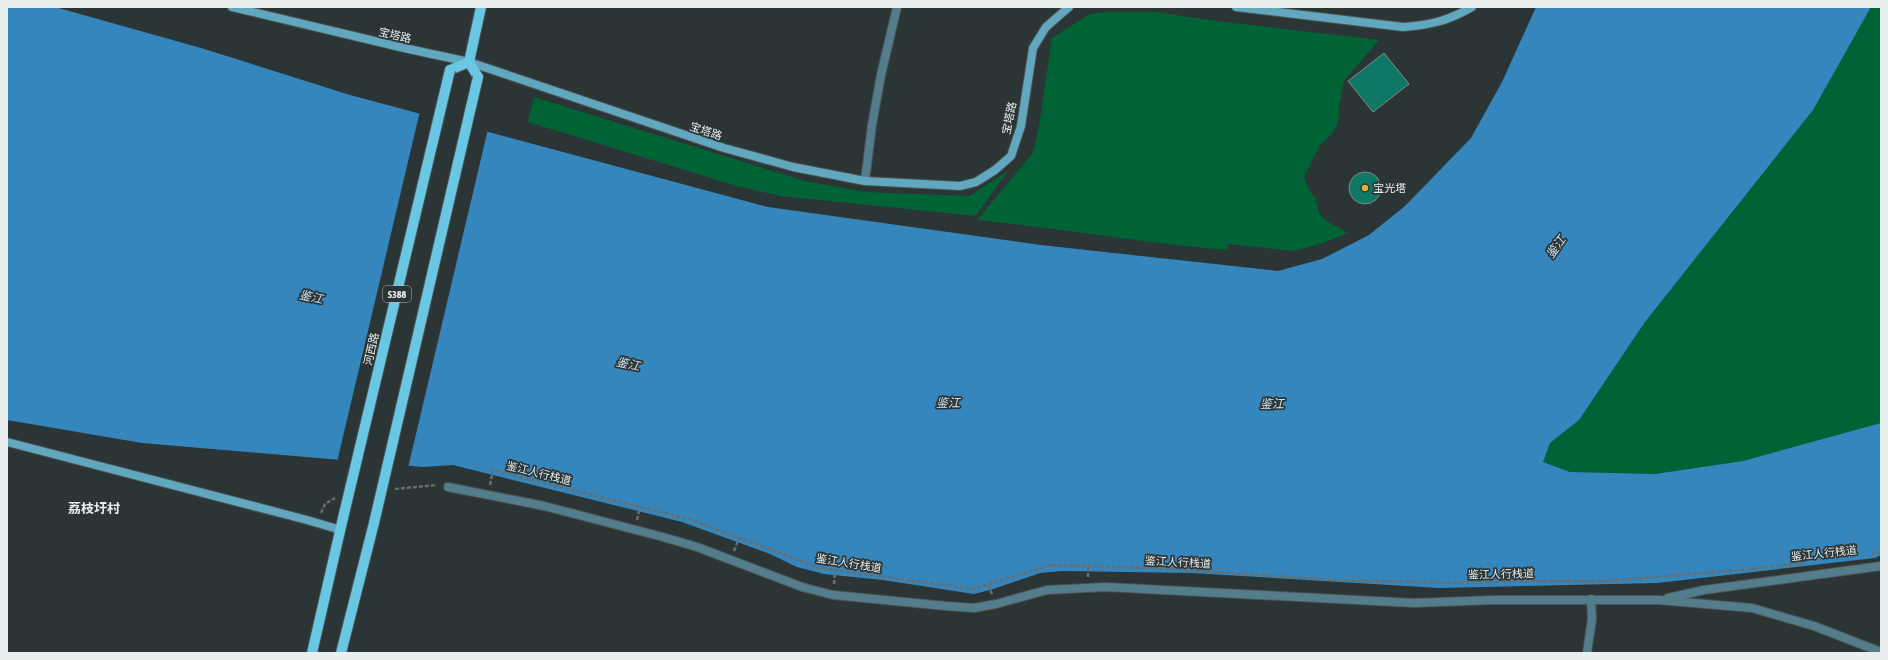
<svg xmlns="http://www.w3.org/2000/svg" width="1888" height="660" viewBox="0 0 1888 660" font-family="'Asap Condensed','Noto Sans SC',sans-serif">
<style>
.green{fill:#006336}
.water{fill:#3586bd}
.pier{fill:#2c3535}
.building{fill:#0e7765;stroke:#808a87}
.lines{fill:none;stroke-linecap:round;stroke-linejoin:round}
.lane-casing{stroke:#4a5353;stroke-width:10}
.street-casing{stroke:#4a5353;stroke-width:10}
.secondary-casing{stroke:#4a5353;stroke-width:10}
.primary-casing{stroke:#4a5353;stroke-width:12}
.path{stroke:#666e6e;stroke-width:2.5;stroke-dasharray:4 2;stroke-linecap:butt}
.lane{stroke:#537d8b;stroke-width:8}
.street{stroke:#537d8b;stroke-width:8}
.secondary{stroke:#61a7bd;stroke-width:8}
.primary{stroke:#6ac7e4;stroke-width:10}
.primary-bridge-casing{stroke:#4a5353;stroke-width:12;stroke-linecap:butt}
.primary-bridge{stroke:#6ac7e4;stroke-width:10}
.poi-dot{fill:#dbb233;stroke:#2c3535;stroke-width:1.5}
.labels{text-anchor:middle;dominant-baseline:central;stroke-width:3.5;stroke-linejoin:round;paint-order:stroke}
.shield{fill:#2c3535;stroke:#b0b7b7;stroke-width:1}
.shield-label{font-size:10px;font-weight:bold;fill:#e9efef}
.street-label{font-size:11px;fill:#e9efef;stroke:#2c3535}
.poi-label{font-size:11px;fill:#e9efef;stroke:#2c3535;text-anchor:start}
.water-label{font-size:12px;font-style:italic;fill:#d3e6f5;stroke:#2c3535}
.quarter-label{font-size:13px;font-weight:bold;fill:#e9efef;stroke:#2c3535}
</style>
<rect width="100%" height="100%" fill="#2c3535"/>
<path class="green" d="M1871,7H1881V423L1743,461L1655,474L1570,472L1543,462L1550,443L1579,420L1645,322L1813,110Z
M1107,12H1156L1216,21L1379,40L1344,81L1339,107L1338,124L1330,136L1320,145L1304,177L1309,190L1315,198L1320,215L1325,220L1348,233L1323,243L1294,251L1228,244L1227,250C1143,243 1060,228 977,220L1033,153L1039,126L1052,38L1090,14Z
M534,97L808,182L866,192L969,196L1008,171L976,216L780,196L737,186L528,122Z"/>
<path class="water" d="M7,7H55L201,48L350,95L768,207L1041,245L1278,271L1322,259L1369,235L1405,206L1471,138L1502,82L1536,7H1871L1813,110L1645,322L1579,420L1550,443L1543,462L1570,472L1655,474L1743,461L1881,423V555L1875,558L1657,583L1439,588L1192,573L1062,571L1040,573L990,590L974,594L883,580L824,574L797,567L770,554L682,522L453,465L423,467L142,443L7,420Z"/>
<path class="pier" d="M420,111L488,129L408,468L337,462Z"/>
<path class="building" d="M1384,53L1409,84L1373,112L1348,81Z
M1349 188a16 16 0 1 1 32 0a16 16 0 1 1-32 0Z"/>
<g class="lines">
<defs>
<path id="lane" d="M1587,653L1592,619L1591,599"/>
<path id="street" d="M865,181L872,125L881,75L897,7
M448,487L544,506L663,537L697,547L802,587L833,595L946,606L974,608L996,604L1047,590L1106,587L1414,603L1493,600H1659L1752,608L1814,626L1881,652
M1668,598L1704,590L1881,566"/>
<path id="secondary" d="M232,7L404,48L469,62L724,148L793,167L865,181L960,186L976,182L995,170L1011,156L1021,126L1033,48L1046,27L1069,7
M1236,7L1403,27C1430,25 1448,21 1472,7
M7,442L307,520L341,530"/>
<path id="primary" d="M450,70L469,62
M478,77L469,62L481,7
M312,653L343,518
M341,653L374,523"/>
</defs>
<use href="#lane" class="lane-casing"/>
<use href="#street" class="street-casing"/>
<use href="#secondary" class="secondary-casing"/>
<use href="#primary" class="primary-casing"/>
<path class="path" d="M490,485L493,470L692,520L819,568L973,589L1050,565L1155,568L1335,580L1455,583L1511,581H1607L1740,570L1806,563
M395,489L437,485
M321,513L325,504L335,498
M637,520L640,507
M734,551L739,538
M1872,554L1881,552
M1088,577V565
M834,584L835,571
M988,585L992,594"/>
<use href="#lane" class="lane"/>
<use href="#street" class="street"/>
<use href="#secondary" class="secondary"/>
<use href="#primary" class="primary"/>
<defs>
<path id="primary-bridge" d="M343,518L450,70
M374,523L478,77"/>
</defs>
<use href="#primary-bridge" class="primary-bridge-casing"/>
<use href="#primary-bridge" class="primary-bridge"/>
</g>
<circle class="poi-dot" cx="1365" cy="188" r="4"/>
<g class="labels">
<rect class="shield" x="383" y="286" width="28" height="16" rx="3"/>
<g class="shield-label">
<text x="397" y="294">S388</text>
</g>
<g class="street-label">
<text transform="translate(395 35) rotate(13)">宝塔路</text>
<text transform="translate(1009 118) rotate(-78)">宝塔路</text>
<text transform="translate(706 131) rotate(19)">宝塔路</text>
<text transform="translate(371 349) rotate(-77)">河西路</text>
<text transform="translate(539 473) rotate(14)">鉴江人行栈道</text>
<text transform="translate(1824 553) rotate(-6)">鉴江人行栈道</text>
<text transform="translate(1178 562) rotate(3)">鉴江人行栈道</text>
<text transform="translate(849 563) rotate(9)">鉴江人行栈道</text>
<text transform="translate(1501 574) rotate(-1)">鉴江人行栈道</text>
</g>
<g class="poi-label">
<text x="1373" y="188">宝光塔</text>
</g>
<g class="water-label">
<text transform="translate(1556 247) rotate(-54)">鉴江</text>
<text transform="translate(311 297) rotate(12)">鉴江</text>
<text transform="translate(628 364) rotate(12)">鉴江</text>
<text x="948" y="403">鉴江</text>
<text x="1272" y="404">鉴江</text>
</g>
<g class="quarter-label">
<text x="94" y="508">荔枝圩村</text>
</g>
</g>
<rect width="1888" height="660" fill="none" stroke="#e9efef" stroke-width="16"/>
</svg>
